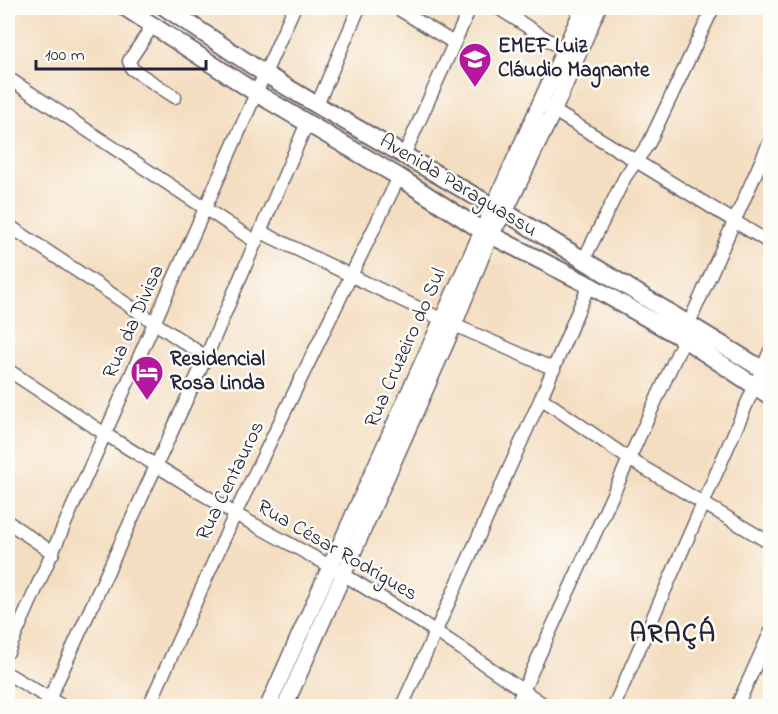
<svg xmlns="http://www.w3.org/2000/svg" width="778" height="714" viewBox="0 0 778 714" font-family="'Indie Flower',sans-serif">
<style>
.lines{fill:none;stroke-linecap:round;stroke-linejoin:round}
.minor-casing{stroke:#6c646a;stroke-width:15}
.tertiary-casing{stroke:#6c646a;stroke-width:18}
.secondary-casing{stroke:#6c646a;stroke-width:20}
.minor{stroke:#fff;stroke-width:12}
.tertiary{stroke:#fff;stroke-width:15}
.secondary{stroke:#fff;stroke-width:16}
.labels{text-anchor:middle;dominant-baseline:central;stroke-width:5;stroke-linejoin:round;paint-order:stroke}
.poi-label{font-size:21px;font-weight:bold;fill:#22223b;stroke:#fdfcf7;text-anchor:start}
.street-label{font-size:21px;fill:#22223b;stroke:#fdfcf7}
.district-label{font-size:27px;font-weight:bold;letter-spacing:1.5px;fill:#22223b;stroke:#fdfcf7}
</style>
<rect width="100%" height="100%" fill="#fdfcf7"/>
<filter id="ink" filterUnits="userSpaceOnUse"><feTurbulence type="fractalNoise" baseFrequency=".0167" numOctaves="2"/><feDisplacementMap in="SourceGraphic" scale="12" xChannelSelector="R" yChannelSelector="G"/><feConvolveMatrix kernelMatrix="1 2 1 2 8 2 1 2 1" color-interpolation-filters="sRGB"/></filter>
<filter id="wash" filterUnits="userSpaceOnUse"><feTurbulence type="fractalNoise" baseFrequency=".008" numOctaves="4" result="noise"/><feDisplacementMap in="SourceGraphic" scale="24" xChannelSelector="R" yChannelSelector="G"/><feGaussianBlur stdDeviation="1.35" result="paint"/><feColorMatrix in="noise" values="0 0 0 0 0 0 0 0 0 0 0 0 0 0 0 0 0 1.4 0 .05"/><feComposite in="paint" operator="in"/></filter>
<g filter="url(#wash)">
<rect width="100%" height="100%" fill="#f4dec1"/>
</g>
<g filter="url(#ink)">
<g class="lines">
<defs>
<path id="minor" d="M397,8L454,43
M498,8L564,50
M153,25L129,61L132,69L175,97
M8,78L256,242
M317,105L359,8
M546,106L770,243
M404,155L470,8
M8,225L206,357
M261,232L443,320L554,369
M583,261L625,177L649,143L713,8
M689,323L770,141
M8,370L105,434L235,514L330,566L435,631L546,706
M541,398L629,459L770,543
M8,522L53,553
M8,652L294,8
M8,674L62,706
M46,706L206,357L307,123
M149,706L235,514L399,177
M402,706L541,398L589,285
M516,706L684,339
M614,706L770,351
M737,706L770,633"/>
<path id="tertiary" d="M268,706C371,472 479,241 583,8
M285,706L454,325L490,235L505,212L554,110L598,8"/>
<path id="secondary" d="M126,8L256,93L399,177L481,230L589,285L684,339L770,396
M166,8L265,74L317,105L492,206L505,212L770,374"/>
</defs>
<use href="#minor" class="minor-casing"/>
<use href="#tertiary" class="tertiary-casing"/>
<use href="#secondary" class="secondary-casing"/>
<use href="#minor" class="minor"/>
<use href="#tertiary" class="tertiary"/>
<use href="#secondary" class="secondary"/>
</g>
</g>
<defs>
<symbol id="school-pin" viewBox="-11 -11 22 30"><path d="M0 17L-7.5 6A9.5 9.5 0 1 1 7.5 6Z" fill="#b5179e" stroke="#fdfcf7"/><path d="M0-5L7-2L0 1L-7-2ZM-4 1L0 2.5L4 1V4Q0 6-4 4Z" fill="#fff"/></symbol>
<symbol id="hotel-pin" viewBox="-11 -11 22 30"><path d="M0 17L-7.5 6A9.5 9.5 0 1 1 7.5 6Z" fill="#b5179e" stroke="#fdfcf7"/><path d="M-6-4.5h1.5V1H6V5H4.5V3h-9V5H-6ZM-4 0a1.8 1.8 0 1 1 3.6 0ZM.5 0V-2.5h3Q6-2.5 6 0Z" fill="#fff"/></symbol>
</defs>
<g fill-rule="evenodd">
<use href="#school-pin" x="456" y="40" width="38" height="52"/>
<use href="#hotel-pin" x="128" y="353" width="38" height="52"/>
</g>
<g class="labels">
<g class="poi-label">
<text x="498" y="47">EMEF Luiz<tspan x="498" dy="24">Cláudio Magnante</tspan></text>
<text x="170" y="360">Residencial<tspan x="170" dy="24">Rosa Linda</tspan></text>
</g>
<g class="street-label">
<text transform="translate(458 186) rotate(31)">Avenida Paraguassu</text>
<text transform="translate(134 322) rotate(-66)">Rua da Divisa</text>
<text transform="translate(406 348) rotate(-66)">Rua Cruzeiro do Sul</text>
<text transform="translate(231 481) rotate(-64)">Rua Centauros</text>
<text transform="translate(337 551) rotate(30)">Rua César Rodrigues</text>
</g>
<g class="district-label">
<text x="673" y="634">ARAÇÁ</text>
</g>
</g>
<rect width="778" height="714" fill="none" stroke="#fdfcf7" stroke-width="30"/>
<path d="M36 60v9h170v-9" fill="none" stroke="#22223b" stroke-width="3"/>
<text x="45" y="60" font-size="18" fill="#22223b" stroke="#fdfcf7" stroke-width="4.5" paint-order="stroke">100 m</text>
</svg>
